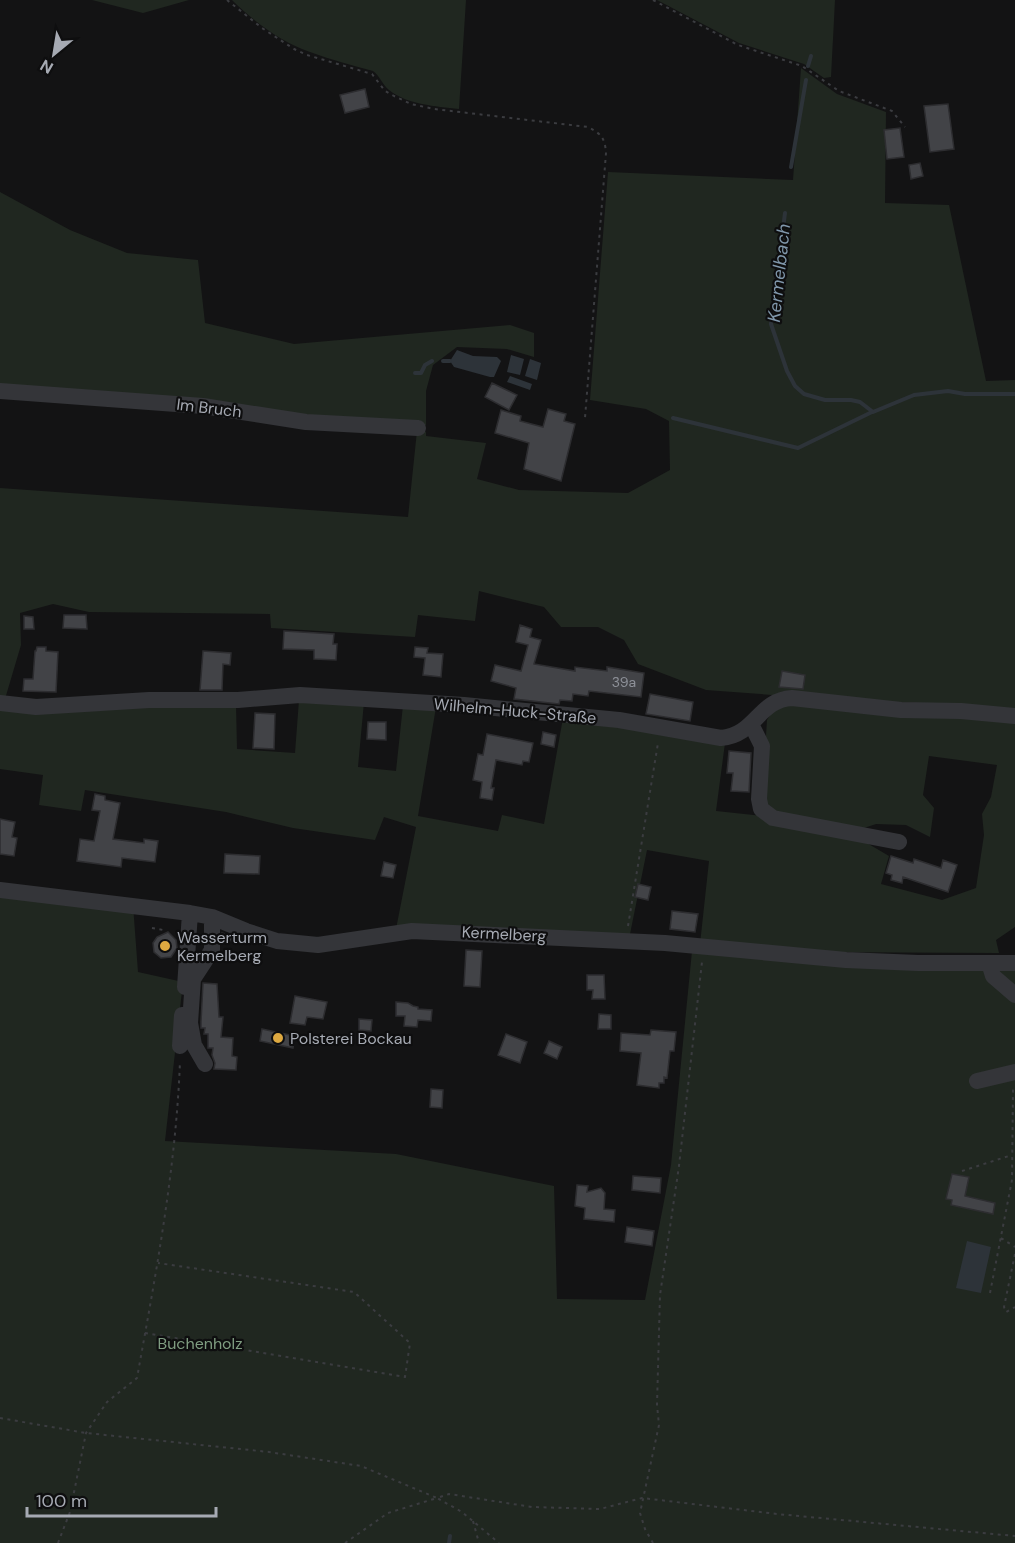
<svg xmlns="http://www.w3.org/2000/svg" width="1015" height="1543" viewBox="0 0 1015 1543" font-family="'DM Sans',sans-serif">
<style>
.green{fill:#202720}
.water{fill:#2d3339}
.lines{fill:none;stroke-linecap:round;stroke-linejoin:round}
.stream{stroke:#2d3339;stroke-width:4}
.building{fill:#424347;stroke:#2d2d30;stroke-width:1.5}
.path{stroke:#3b3c40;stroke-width:2;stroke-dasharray:3 4.5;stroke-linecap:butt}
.minor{stroke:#343539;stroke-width:16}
.poi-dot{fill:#dea941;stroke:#0e0e0f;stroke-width:2}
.labels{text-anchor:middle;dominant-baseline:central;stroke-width:4.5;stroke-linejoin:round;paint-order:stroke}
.number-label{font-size:14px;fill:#8d9098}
.street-label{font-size:16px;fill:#a6aab3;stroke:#0e0e0f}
.poi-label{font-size:16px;fill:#a6aab3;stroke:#0e0e0f;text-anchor:start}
.park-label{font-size:16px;fill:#7f9d81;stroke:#0e0e0f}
.water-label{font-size:18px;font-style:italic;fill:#8097ab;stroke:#0e0e0f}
</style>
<rect width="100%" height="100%" fill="#131314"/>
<path class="green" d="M92,0H189L143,13Z
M232,0H466L459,109C435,106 408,105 389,90C382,84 380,76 373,71C352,65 331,60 310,52C281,42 253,21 232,0Z
M657,0H835L831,77L824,78L804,64L739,43Z
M801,68L837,94L886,112L885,203L949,205L986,381L1015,380V713L706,690L638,664L624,640L598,627H561L544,607L479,591L475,621L418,615L415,637L271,628L270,614L89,612L53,604L20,613L21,645L5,699L0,698V488L408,517L417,431L426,432V436L486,443L477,479L519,490L628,493L670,470L669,421L646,409L590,400L608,172L793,180Z
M0,192L70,230L127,253L198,260L205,323L294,344L510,325L534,333V357L507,349L457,347L433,365L426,391V425H419L0,387Z
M299,700L364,702L358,767L396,771L403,705L436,707L418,816L498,831L502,815L544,824L563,718L725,743L716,811L763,816L855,836L889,856L881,884L942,900L976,888L984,835L982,814L991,797L997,765L929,756L923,795L934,808L930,837L906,825L876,824L855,831L774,815L762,800L767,720L775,707L782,704L1015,719V927L996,940L999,953L802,952L700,944L709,861L647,850L629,939L396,929L416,827L384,817L375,840L293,828L226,812L85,790L81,811L39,805L43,775L0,769V707L236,705L237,749L295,753Z
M0,894L133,905L138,972L183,982L165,1141L396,1154L554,1186L557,1299L645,1300L671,1165L692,951L1015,969V1543H0Z"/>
<path class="water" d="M457,350L473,356L497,357L501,361L494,377H490L454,367L450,361Z
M511,355L524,359L520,375L507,372Z
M530,359L541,363L537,380L525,376Z
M510,376L532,384L530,390L507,382Z
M967,1241L991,1247L981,1293L956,1288Z"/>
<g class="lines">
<path class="stream" d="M808,66L811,56
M791,167L806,80
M785,213L771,324L787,371L795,386L804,394L825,400H851L860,402L873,412L914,395L948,391L965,394H1015
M443,361H450
M415,373H421L425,365L432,361
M673,418L798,448L872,412
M449,1543L450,1536"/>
</g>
<path class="building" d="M365,89L369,107L345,113L340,95Z
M948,104L954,149L930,152L924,106Z
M900,128L904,157L887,159L884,130Z
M920,163L923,176L911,179L909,165Z
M492,383L517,395L509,410L485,397Z
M548,409L566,414L564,421L575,424L561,481L524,469L529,443L495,433L501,410L521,416L520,421L543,427Z
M64,615H86L87,629L63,628Z
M24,616L33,617L34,629H24Z
M520,625L532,629L530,637L541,640L534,664L575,671V667L607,671V667L644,673L641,697L589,691L588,696L573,694L572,701L560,700L559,704L514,699L516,688L491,681L495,665L521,671L528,645L516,642Z
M284,631L334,634L333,644H337L336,660L314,659V650L283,649Z
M37,647H46V651L58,652L56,692L23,691L24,679H33L35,651H36Z
M415,647L428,648L427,653L443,654L441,677L423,675L425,658L414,657Z
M203,651L231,653L230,665L223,664L222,690H200Z
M782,671L805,675L803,689L779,687Z
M650,694L693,702L690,721L646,714Z
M255,713L275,714L274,749L253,748Z
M368,722H386V740L367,739Z
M543,732L556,735L554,747L541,744Z
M487,734L533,743L529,762L523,761L522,765L496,760L491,788H494L492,800L480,798L482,782L473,780L478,754L483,755Z
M729,751L751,753L749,792L731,791L733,773H727Z
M95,794L105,796V800L120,803L113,839L144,843V839L158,841L155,862L122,858L121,867L77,861L80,839L94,841L100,811L92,810Z
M0,819L15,822L12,837L17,838L14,856L0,854Z
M225,854L260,856L259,874L224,873Z
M891,856L913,863L914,859L941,868L943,860L957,865L948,892L903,877L902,883L891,880L892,875L886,873Z
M384,862L396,865L393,878L381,876Z
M638,884L651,887L648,900L635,897Z
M672,911L698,914L695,932L670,929Z
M168,932L176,940L177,948L171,957L161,958L154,952L153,943L157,937Z
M222,933L238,939L237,942L222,939Z
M466,950L482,951L480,987L464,986Z
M587,975H604L605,999H592L593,990H587Z
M203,983L217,984L219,1017H223L221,1037L233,1038L232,1056L237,1057L236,1070L214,1069L215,1063L212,1055L213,1048H208V1034H204L205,1028H201V1022Z
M295,996L327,1002L323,1019L307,1017L305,1025L290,1023Z
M396,1002L408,1003L413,1006L418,1007V1009L432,1010L431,1021L418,1020L417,1027L404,1026L405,1016H396Z
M599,1014L611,1015V1029H598Z
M359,1019L372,1020L371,1031L359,1030Z
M262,1029L295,1036L293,1048L260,1041Z
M651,1030L676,1032L674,1051H670L667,1078L664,1077V1083H659V1088L637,1085L641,1053L620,1051L621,1033L650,1035Z
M506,1034L527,1042L520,1063L498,1055Z
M549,1041L562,1047L557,1059L544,1053Z
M431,1089L443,1090L442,1108L430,1107Z
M952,1174L969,1177L965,1196L995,1203L993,1214L951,1205L952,1200L946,1199Z
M633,1176L661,1178L660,1193L632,1190Z
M577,1185L588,1186L587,1192L601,1188L605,1193L604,1209L615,1210L614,1222L584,1219L585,1208L575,1206Z
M627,1227L654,1231L652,1246L625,1242Z"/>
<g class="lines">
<path class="path" d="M227,0L262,28L294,49L307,55L372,74L385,91L394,96L411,104L434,109L588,127C602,134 605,139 606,153L585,418
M653,0L738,45L802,66L839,91L892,111L905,127
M628,926L658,743
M152,928L163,930
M962,1171L1012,1155
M1001,1238L1015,1247
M1015,1254L1004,1307L1006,1312L1015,1307
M990,1293L1012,1180L1013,1088
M145,1333L405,1377L410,1343L354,1292L158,1263
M0,1418L86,1433L269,1452L361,1466L437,1498L449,1494L532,1507L600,1509L642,1498L777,1514L1015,1536
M473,1521L479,1543
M58,1543L70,1512L86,1433L107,1402L137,1378C156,1273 176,1168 180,1061
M345,1543L388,1513L437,1498L462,1512L499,1543
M653,1543L645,1529L640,1513L659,1425L657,1405L660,1295L679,1166L702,962"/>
<path class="minor" d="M0,391L203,406L306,422L418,428
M0,703L36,707L149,700H238L300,695L464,705L619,720L721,738C756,735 758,700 792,698L901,710L961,711L1015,716
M751,724L762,746L759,799L761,809L773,818L899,842
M0,890L190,913L212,917L246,931L277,941L318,945L412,931L665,943L846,960L918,963H1015
M989,963L993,976L1015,995
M185,987L190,913
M180,1046L182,1015
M205,1064L194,1045L190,1023L193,979L212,950V917
M977,1081L1015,1072"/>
</g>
<g class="poi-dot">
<circle cx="165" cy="946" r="6"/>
<circle cx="278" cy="1038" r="6"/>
</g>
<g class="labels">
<g class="number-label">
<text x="624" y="682">39a</text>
</g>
<g class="street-label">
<text transform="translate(209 408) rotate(7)">Im Bruch</text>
<text transform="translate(515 711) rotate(5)">Wilhelm-Huck-Straße</text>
<text transform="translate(504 934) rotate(3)">Kermelberg</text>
</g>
<g class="poi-label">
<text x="177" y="937">Wasserturm<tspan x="177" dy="18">Kermelberg</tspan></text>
<text x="290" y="1038">Polsterei Bockau</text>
</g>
<g class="park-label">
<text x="200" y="1343">Buchenholz</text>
</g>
<g class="water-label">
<text transform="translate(779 273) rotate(-84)">Kermelbach</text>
</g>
</g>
<g transform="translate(54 54) rotate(210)" stroke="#0e0e0f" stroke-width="4.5" paint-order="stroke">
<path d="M0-4.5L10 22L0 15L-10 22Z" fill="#a6aab3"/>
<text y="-9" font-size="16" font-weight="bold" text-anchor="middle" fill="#a6aab3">N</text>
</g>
<path d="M27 1507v9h189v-9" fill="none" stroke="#a6aab3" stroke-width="3"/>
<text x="36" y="1507" font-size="18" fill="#a6aab3" stroke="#0e0e0f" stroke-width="4.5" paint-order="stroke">100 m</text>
</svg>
